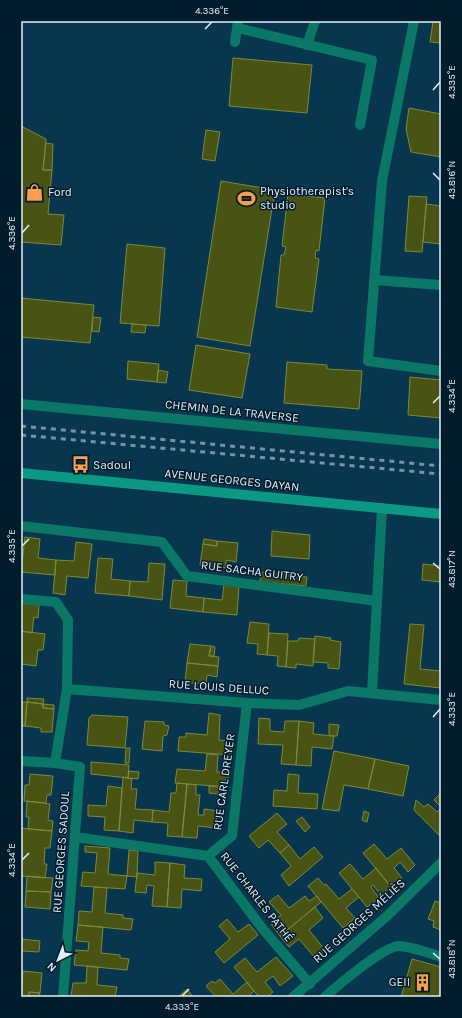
<svg xmlns="http://www.w3.org/2000/svg" width="462" height="1018" viewBox="0 0 462 1018" font-family="Karla,sans-serif">
<style>
.building{fill:#495314;stroke:#7d8b3b}
.lines{fill:none;stroke-linecap:round;stroke-linejoin:round}
.lane{stroke:#0b7766;stroke-width:10}
.street{stroke:#0b7766;stroke-width:10}
.secondary{stroke:#0b9984;stroke-width:10}
.rail{stroke:#7594a6;stroke-width:3;stroke-dasharray:5 5;stroke-linecap:butt}
.ticks{fill:none;stroke:#e1f0fb;stroke-width:1.5}
.labels{text-anchor:middle;dominant-baseline:central;stroke-width:3;stroke-linejoin:round;paint-order:stroke}
.poi-label{font-size:12px;fill:#e1f0fb;stroke:#031c2b;text-anchor:start}
.street-label{font-size:12px;fill:#e1f0fb;stroke:#031c2b}
.neatline{fill:none;stroke:#e1f0fb;stroke-width:1.5}
.ticks-label{font-size:10px;text-anchor:middle;fill:#e1f0fb}
</style>
<rect width="100%" height="100%" fill="#07364e"/>
<path class="building" d="M433,21H441V43L430,42Z
M233,58L312,65L307,113L229,106Z
M409,108L441,114V157L411,152L406,129Z
M21,126L46,139L43,170H52L48,214L64,215L61,245L21,242Z
M206,130L220,132L215,161L202,159Z
M46,143L53,144L52,170H43Z
M221,181L275,190L250,346L197,337Z
M288,194L325,198L319,251L316,250L315,258L319,259L312,312L276,307L281,255H284L286,247L282,246Z
M409,196L427,197L422,252L405,251Z
M426,204L441,206V244L423,242Z
M127,244L165,248L159,326L120,323Z
M21,298L94,305L90,343L21,337Z
M93,317L101,318L99,332L92,331Z
M132,324L146,325L145,333L131,332Z
M196,345L250,354L242,398L189,390Z
M128,361L159,364L157,382L127,379Z
M287,362L327,365V369L362,371L359,409L284,403Z
M158,370L168,372L166,383L157,382Z
M410,377L441,380V418L408,415Z
M272,531L310,535L309,559L271,556Z
M25,537L40,539L38,558L56,560L55,575L21,572Z
M204,539L217,541V546L203,544Z
M217,541L238,543L236,562L226,560V568L200,565L203,544L217,546Z
M76,542L92,544L88,578L67,576L65,595L53,593L56,560L74,561Z
M98,558L113,559L111,579L130,581L129,596L95,593Z
M149,563L165,564L162,600L129,596L130,581L148,582Z
M423,564L441,566V582L422,580Z
M261,572L307,577L306,586L260,582Z
M173,580L187,581L186,596L204,598L203,612L170,608Z
M224,585L239,586L237,615L203,612L204,598L222,600Z
M21,603L39,605L38,618L34,617L32,633L21,631Z
M250,622L269,624L267,655L257,654L258,644L247,643Z
M410,624L424,625L420,669L441,671V688L404,684Z
M21,631L45,634L43,650H38L36,666L21,664Z
M269,633L288,634L286,667L277,666L278,656L267,655Z
M315,636L331,638L330,640L341,642L339,669L328,668V663L313,662Z
M299,638L315,639L313,666L296,664V668L286,667L288,641H298Z
M190,644L211,646L209,656L219,657L218,666L187,663Z
M211,646L215,647L214,656H209Z
M187,663L218,666L217,677L207,675L206,685L185,682Z
M27,698L44,699L43,704L27,702Z
M21,702H27L25,726H21Z
M27,702L43,704V708L54,709L52,732H41V728L25,726Z
M43,704L54,705V709L43,708Z
M209,713L220,715L219,740L231,741V755L178,751L179,737H186V733L207,735Z
M92,715L128,717L125,748L87,745L89,718Z
M259,718L270,719V731L284,732L285,721H299L296,765L281,764L283,745L258,744Z
M145,721L164,722V725L169,726L167,735L163,736L162,751L142,749Z
M299,721L314,723L313,734L334,736L332,749L312,747L311,766L296,765Z
M329,724L339,725L337,736H329Z
M126,748H130L129,763H125Z
M334,751L375,759L368,789L344,785L339,811L322,809Z
M207,754L218,755L217,772L229,773L228,787L175,783L177,769L205,771Z
M375,759L409,766L403,796L368,789Z
M91,762L129,765L128,778L91,774Z
M129,771L139,772L138,779L128,778Z
M30,774L53,776L51,795H47L46,803L24,801L25,785H29Z
M288,774L299,775L298,793L318,794L317,809L273,806L274,790L287,791Z
M123,777L132,779L131,789H137L135,809L153,810L152,822L134,820L133,833L119,831Z
M177,783L187,784L182,837L167,836L168,823L152,822L153,810L169,812L171,793H176Z
M187,784L196,785V795H200L198,815H204V809L217,811L216,828L198,826L197,838L182,837Z
M108,786L122,788L119,831L104,830L105,817L88,816V805L106,806Z
M209,786L219,787L218,794L209,793Z
M441,793V807L434,800Z
M416,800L424,807L428,804L437,812L441,808V837L414,810Z
M27,801L50,804L48,820L53,821L52,831L28,829L29,817H26Z
M364,811L369,813L367,822L362,820Z
M277,813L287,824L277,832L289,845L280,853L268,840L259,848L249,836Z
M302,817L310,827L305,832L296,821Z
M21,828L52,831L50,848H45L44,864H47L45,878L21,876Z
M374,844L387,859L401,848L415,865L408,872L400,862L394,868L402,878L391,887L363,853Z
M289,845L300,859L314,847L323,857L289,886L281,875L291,866L280,853Z
M85,846L110,848L108,874L127,876L125,889L81,886L83,872L95,873L97,853L85,852Z
M129,850L138,851L137,877L127,876Z
M155,862L170,863L167,907L152,906L154,886L147,885L146,893L135,892L137,873L155,875Z
M170,863L185,865L184,878L202,879L201,891L182,889L181,908L167,907Z
M350,864L363,879L376,868L391,887L381,895L373,885L371,887L379,898L367,907L339,873Z
M27,876L53,878L51,892L26,891Z
M318,878L324,885L326,884L339,899L352,889L359,897L346,908L355,918L343,928L308,886Z
M94,887L107,888L105,913L123,915V918L133,919L131,930L78,925L79,911L92,912Z
M26,891L51,892L50,909L25,907Z
M278,895L289,908L305,896L309,901L317,896L321,902L280,936L271,924L281,915L269,902Z
M435,901L441,903V930L433,927L434,921L428,919Z
M315,907L323,918L309,930L325,950L315,958L299,939L289,947L280,936Z
M227,919L238,932L249,924L258,935L224,963L215,952L230,939L219,926Z
M78,925L103,927L101,953L120,955V958L129,959L127,970L74,965L76,950L88,951L89,942L76,941Z
M21,939L40,941L39,952L21,951Z
M276,957L293,976L280,986L273,976L265,982L273,992L267,997H259L234,967L245,958L257,972Z
M412,959L441,967V997H401Z
M87,966L98,967L97,985L117,987L115,997L71,996L73,983H86Z
M23,971L42,973L40,993L29,992V997H21Z
M220,979L233,994L247,982L254,991L248,997H216L206,986L212,981L215,983Z
M187,989L193,997H178Z
M29,992L40,993L39,997H29Z"/>
<g class="lines">
<path class="lane" d="M414,21L382,181L368,361L441,371
M238,28L372,60L360,125
M235,42L238,21
M307,45L315,21
M374,280L441,285
M21,526L162,542L187,576L377,601
M325,997C337,986 384,946 399,946C413,947 427,952 441,957"/>
<path class="street" d="M21,404L441,444
M21,599L56,602L68,620L67,689
M372,693L382,508
M21,761L55,763L80,767L63,997
M55,763L67,689L247,703L299,705L348,691L441,700
M75,837L208,856L262,928L310,984
M208,856L232,836L247,703
M293,997L387,916L441,863"/>
<path class="secondary" d="M21,473L441,514"/>
<path class="rail" d="M21,426L441,466
M21,435L441,474"/>
</g>
<path class="ticks" d="M205,29L212,22M433,90L440,82M433,173L440,180M22,233L29,225M433,403L440,396M22,546L29,539M433,563L440,569M433,717L440,709M22,860L29,853M433,953L440,959M182,996L189,989"/>
<defs>
<symbol id="shop-bare" viewBox="-9 -9 18 18"><path d="M-5-2.5h2.3a2.7 3.5 0 0 1 5.4 0H5L5.5 6h-11ZM-1.5-2.5h3a1.5 2.3 0 0 0-3 0Z" fill="#fb9e51" stroke="#031c2b" stroke-width="2.5" paint-order="stroke"/></symbol>
<symbol id="stadium-bare" viewBox="-9 -9 18 18"><path d="M0-5a6.5 5 0 1 0 0 10a6.5 5 0 1 0 0-10ZM-3.5-1.8h7v3.6h-7Z" fill="#fb9e51" stroke="#031c2b" stroke-width="2.5" paint-order="stroke"/></symbol>
<symbol id="bus-bare" viewBox="-9 -9 18 18"><path d="M-5-6H5V4H4V6H2V4H-2V6H-4V4H-5ZM-3.5-4V0h7V-4ZM-3.5 1.2v1.5H-2V1.2ZM2 1.2v1.5H3.5V1.2Z" fill="#fb9e51" stroke="#031c2b" stroke-width="2.5" paint-order="stroke"/></symbol>
<symbol id="building-bare" viewBox="-9 -9 18 18"><path d="M-4-6H4V6H1V3H-1V6H-4ZM-2.5-4.3h1.7v1.8h-1.7ZM.8-4.3h1.7v1.8H.8ZM-2.5-1h1.7V.8h-1.7ZM.8-1h1.7V.8H.8Z" fill="#fb9e51" stroke="#031c2b" stroke-width="2.5" paint-order="stroke"/></symbol>
</defs>
<g fill-rule="evenodd">
<use href="#shop-bare" x="22" y="180" width="25" height="25"/>
<use href="#stadium-bare" x="234" y="186" width="25" height="25"/>
<use href="#bus-bare" x="68" y="452" width="25" height="25"/>
<use href="#building-bare" x="410" y="970" width="25" height="25"/>
</g>
<g class="labels">
<g class="poi-label">
<text x="260" y="191">Physiotherapist's<tspan x="260" dy="14">studio</tspan></text>
<text x="48" y="192">Ford</text>
<text x="93" y="465">Sadoul</text>
<text x="410" y="982" text-anchor="end">GEII</text>
</g>
<g class="street-label">
<text transform="translate(232 411) rotate(6)">CHEMIN DE LA TRAVERSE</text>
<text transform="translate(232 480) rotate(6)">AVENUE GEORGES DAYAN</text>
<text transform="translate(252 571) rotate(7)">RUE SACHA GUITRY</text>
<text transform="translate(219 687) rotate(4)">RUE LOUIS DELLUC</text>
<text transform="translate(224 782) rotate(-82)">RUE CARL DREYER</text>
<text transform="translate(61 852) rotate(-86)">RUE GEORGES SADOUL</text>
<text transform="translate(257 897) rotate(52)">RUE CHARLES PATHÉ</text>
<text transform="translate(359 921) rotate(-42)">RUE GEORGES MÉLIÈS</text>
</g>
</g>
<rect width="462" height="1018" fill="none" stroke="#031c2b" stroke-width="44"/>
<g transform="translate(58 960) rotate(222)" stroke="#031c2b" stroke-width="3" paint-order="stroke">
<path d="M0-3L7 15L0 10L-7 15Z" fill="#e1f0fb"/>
<text y="-6" font-size="11" font-weight="bold" text-anchor="middle" fill="#e1f0fb">N</text>
</g>
<rect x="22" y="22" width="418" height="974" class="neatline"/>
<g class="ticks-label">
<text x="212" y="14">4.336°E</text>
<text transform="translate(451 82) rotate(-90)" y="4">4.335°E</text>
<text transform="translate(451 180) rotate(-90)" y="4">43.816°N</text>
<text transform="translate(11 233) rotate(-90)" y="4">4.336°E</text>
<text transform="translate(451 396) rotate(-90)" y="4">4.334°E</text>
<text transform="translate(11 546) rotate(-90)" y="4">4.335°E</text>
<text transform="translate(451 569) rotate(-90)" y="4">43.817°N</text>
<text transform="translate(451 709) rotate(-90)" y="4">4.333°E</text>
<text transform="translate(11 860) rotate(-90)" y="4">4.334°E</text>
<text transform="translate(451 959) rotate(-90)" y="4">43.818°N</text>
<text x="182" y="1010">4.333°E</text>
</g>
</svg>
